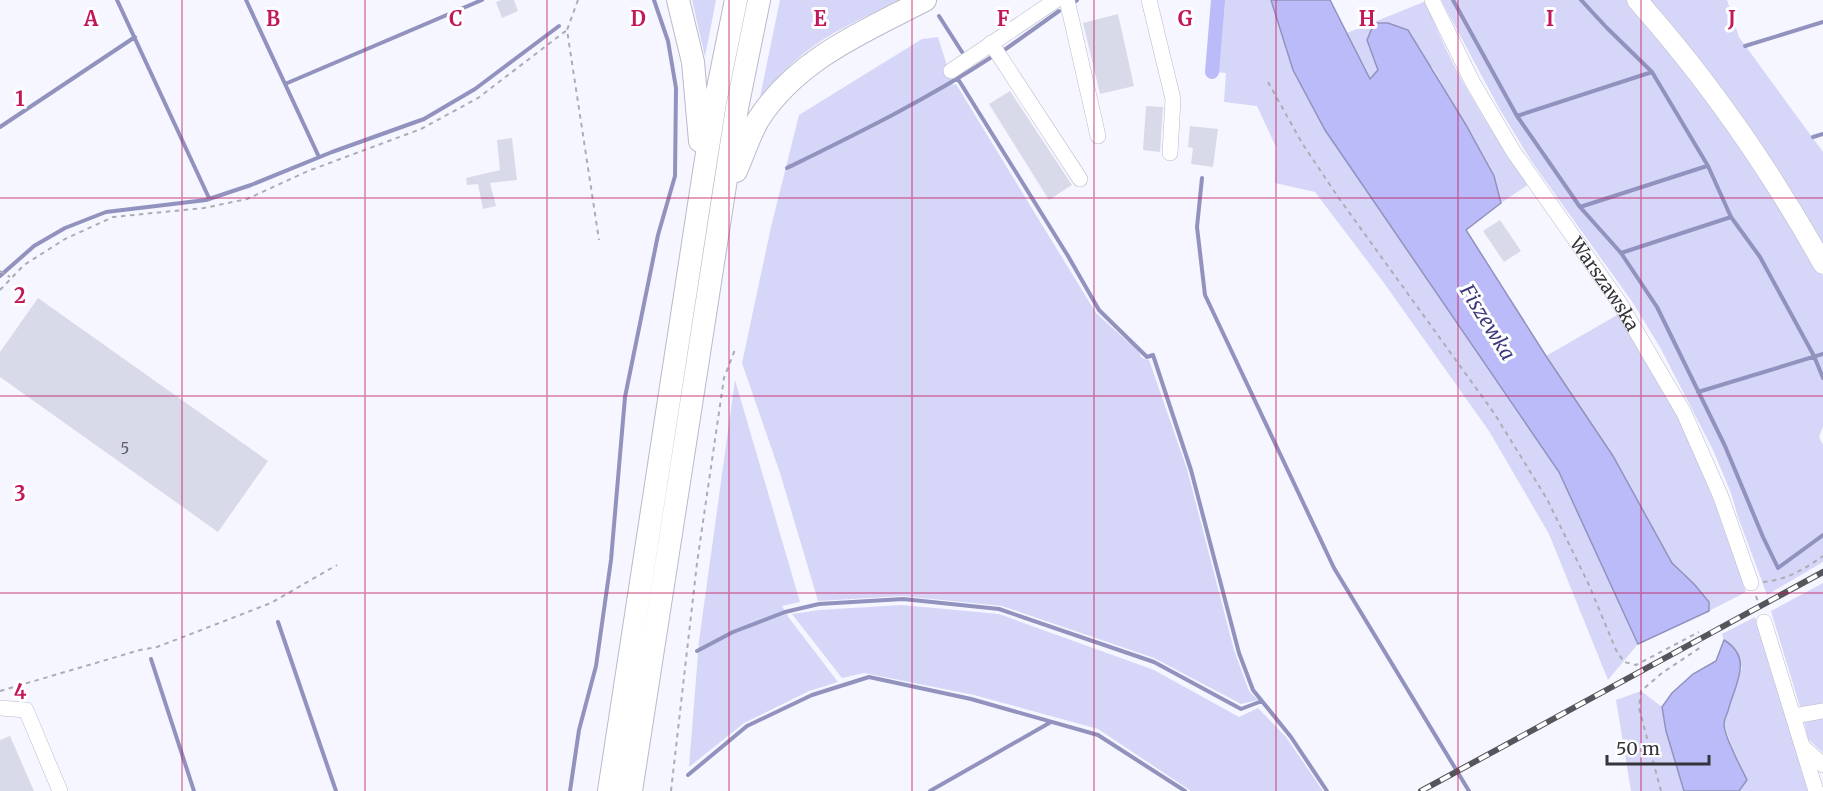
<svg xmlns="http://www.w3.org/2000/svg" width="1823" height="791" viewBox="0 0 1823 791" font-family="Merriweather,serif">
<style>
.green{fill:#d6d7f8}
.water{fill:#babbf8;stroke:#9292bf;stroke-width:1.5}
.lines{fill:none;stroke-linecap:round;stroke-linejoin:round}
.stream{stroke:#9292bf;stroke-width:4}
.canal{stroke:#babbf8;stroke-width:14}
.building{fill:#d9dae9}
.minor-casing{stroke:#b9bac8;stroke-width:16}
.major-casing{stroke:#b9bac8;stroke-width:21}
.highway-casing{stroke:#b9bac8;stroke-width:24}
.path{stroke:#acadb4;stroke-width:2;stroke-dasharray:4.5 4.5;stroke-linecap:butt}
.minor{stroke:#fff;stroke-width:15}
.major{stroke:#fff;stroke-width:20}
.highway{stroke:#fff;stroke-width:22}
.rail-casing{stroke:#55555c;stroke-width:6}
.rail{stroke:#fff;stroke-width:4;stroke-dasharray:11;stroke-linecap:butt}
.grid{fill:none;stroke:#c2185b;stroke-width:1.5;stroke-opacity:0.55}
.labels{text-anchor:middle;dominant-baseline:central;stroke-width:6;stroke-linejoin:round;paint-order:stroke}
.number-label{font-size:15px;fill:#5d5e66}
.street-label{font-size:18px;fill:#34343a;stroke:#fff}
.water-label{font-size:20px;font-style:italic;fill:#3e387e;stroke:#fff}
.grid-label{font-size:20px;text-anchor:middle;font-weight:bold;fill:#c2185b;stroke:#fff;stroke-width:6;stroke-linejoin:round;paint-order:stroke}
</style>
<rect width="100%" height="100%" fill="#f5f6ff"/>
<path class="green" d="M692,0H716L705,57Z
M780,0H900C868,16 831,31 803,54C787,67 773,82 760,97Z
M1218,0H1271L1293,70L1325,130L1559,472L1638,644L1608,680L1549,534L1489,431L1384,283L1315,192L1275,183L1276,147L1257,106L1224,102L1226,73L1212,72Z
M1441,0H1628L1727,124L1807,248L1823,276V426L1819,437L1823,445V562L1767,595L1738,517L1731,493L1713,450L1661,349L1633,303L1532,162L1499,108Z
M1648,0H1727L1739,37L1823,152V248Z
M1426,1C1450,68 1488,127 1529,184L1501,203L1494,176L1433,68L1367,40L1378,70L1370,79L1347,33Z
M938,37L953,85L956,84L1096,313L1138,351L1142,358L1149,360L1187,469L1234,650L1249,691L1258,700L1241,704L1154,658L1002,606L902,596L818,601L780,473L742,363L771,227L799,115L922,39Z
M1619,314L1674,407L1712,496L1746,592L1709,611V602L1694,584L1672,563L1613,456L1546,356Z
M735,380L800,602L782,606L789,618L838,682L809,691L744,723L689,767L699,641Z
M1823,583V704L1800,707L1771,611Z
M902,605L999,614L1154,670L1239,717L1258,708L1286,737L1323,791H1191L1098,729L974,695L864,673L842,678L792,614L819,610Z
M1755,617L1810,791H1739L1747,780L1733,750L1724,724L1742,667L1732,646L1724,640L1722,634Z
M1641,691L1662,707L1666,731L1684,791H1631L1616,700Z
M1823,718V753L1808,739L1804,722Z"/>
<path class="water" d="M1271,0H1330L1370,79L1378,70L1367,40L1374,23H1388L1408,30L1466,125L1494,176L1501,203L1466,230L1546,356L1613,456L1672,563L1694,584L1709,602V611L1638,644L1559,472L1325,130L1293,70Z
M1724,640C1754,658 1735,684 1728,711C1727,714 1724,720 1724,724C1724,737 1741,767 1747,780L1739,791H1684L1666,731L1662,707L1672,693L1693,674L1716,661Z"/>
<g class="lines">
<path class="stream" d="M117,0L209,198
M246,0L319,157
M1453,0L1517,116L1580,207L1621,253L1657,307L1725,446L1763,537L1778,568L1823,535
M1581,0L1607,28L1652,72L1708,166L1731,217L1760,257L1814,356L1823,378
M1076,1L1077,0
M939,16L962,52
M1745,46L1823,22
M1003,51L1059,11
M958,79L1068,256L1099,310L1147,357L1153,355L1191,470L1239,653L1253,690L1291,737L1327,791
M285,84L482,0
M1517,116L1652,72
M0,127L135,37
M1813,137L1823,134
M787,168C856,134 926,100 990,58
M1202,178L1197,227L1205,295L1334,568L1469,791
M1580,207L1707,166
M1621,253L1731,217
M0,276L34,246L65,228L106,212L206,200L251,185L332,152L424,119L475,89L559,26
M1698,392L1823,354
M278,622L336,791
M697,651L733,632L785,612L819,604L903,599L999,609L1154,662L1241,709L1262,701
M151,659L194,791
M688,775L747,726L812,695L869,677L971,699L1098,735L1185,791
M570,791L579,730L596,666L611,560L625,397L658,235L675,176L676,88L668,41L654,0
M930,791L1051,722"/>
<path class="canal" d="M1212,72L1218,0"/>
</g>
<path class="building" d="M502,0H514L518,11L502,18L496,2Z
M1118,14L1134,86L1100,94L1083,23Z
M1010,91L1072,185L1049,200L989,104Z
M1146,106L1163,107L1160,152L1143,150Z
M1190,126L1218,129L1213,167L1191,164L1193,148L1188,147Z
M512,138L517,180L490,183L496,206L483,209L478,184L467,185L466,178L500,170L497,140Z
M1500,220L1521,251L1504,262L1483,231Z
M38,298L268,461L218,532L0,377V352Z
M10,736L34,791H0V740Z"/>
<g class="lines">
<defs>
<g id="minor">
<path d="M1067,0L1098,136"/>
<path d="M1149,0L1173,99L1170,153"/>
<path id="s1" d="M1432,0L1473,83L1513,151L1619,302L1684,413L1721,497L1751,583"/>
<path d="M991,43L1080,179"/>
<path d="M951,71L1056,0"/>
<path d="M1764,622L1816,791"/>
<path d="M0,708L26,710L60,791"/>
<path d="M1794,716L1823,711"/>
<path d="M1803,747L1823,765"/>
</g>
<path id="major" d="M1637,0C1709,81 1770,169 1823,264"/>
<path id="highway" d="M678,0L693,62L700,141
M736,171C743,155 749,136 758,120C797,59 863,32 925,0
M609,791L702,185L715,103L736,0
M631,791L737,108L759,0"/>
</defs>
<use href="#minor" class="minor-casing"/>
<use href="#major" class="major-casing"/>
<use href="#highway" class="highway-casing"/>
<path class="path" d="M578,0L567,30L599,240
M1268,82L1302,143L1338,197L1494,413L1547,499L1589,585L1616,650L1624,662L1636,665L1699,632
M0,271L10,277
M0,290L24,265L65,239L113,217L204,208L247,199L308,171L421,129L478,98L567,30
M1763,582C1786,580 1805,569 1823,556
M1756,596L1760,608
M0,691L140,650L157,647L271,603L337,565
M671,791L697,563L724,378L736,347
M1661,791L1639,708L1641,691L1662,673L1701,647"/>
<use href="#minor" class="minor"/>
<use href="#major" class="major"/>
<use href="#highway" class="highway"/>
<defs>
<path id="rail" d="M1421,791L1823,572"/>
</defs>
<use href="#rail" class="rail-casing"/>
<use href="#rail" class="rail"/>
</g>
<path class="grid" d="M182,0V791M365,0V791M547,0V791M729,0V791M912,0V791M1094,0V791M1276,0V791M1458,0V791M1641,0V791M0,198H1823M0,396H1823M0,593H1823"/>
<g class="labels">
<g class="number-label">
<text x="125" y="448">5</text>
</g>
<g class="street-label">
<text stroke="none"><textPath href="#s1" startOffset="333">Warszawska</textPath></text>
</g>
<g class="water-label">
<text transform="translate(1488 322) rotate(58)">Fiszewka</text>
</g>
</g>
<g class="grid-label">
<text x="91" y="26">A</text>
<text x="273" y="26">B</text>
<text x="456" y="26">C</text>
<text x="638" y="26">D</text>
<text x="820" y="26">E</text>
<text x="1003" y="26">F</text>
<text x="1185" y="26">G</text>
<text x="1367" y="26">H</text>
<text x="1550" y="26">I</text>
<text x="1732" y="26">J</text>
<text x="20" y="106">1</text>
<text x="20" y="303">2</text>
<text x="20" y="501">3</text>
<text x="20" y="699">4</text>
</g>
<path d="M1607 755v9h102v-9" fill="none" stroke="#34343a" stroke-width="3"/>
<text x="1616" y="755" font-size="18" fill="#34343a" stroke="#ffffff" stroke-width="4.5" paint-order="stroke">50 m</text>
</svg>
